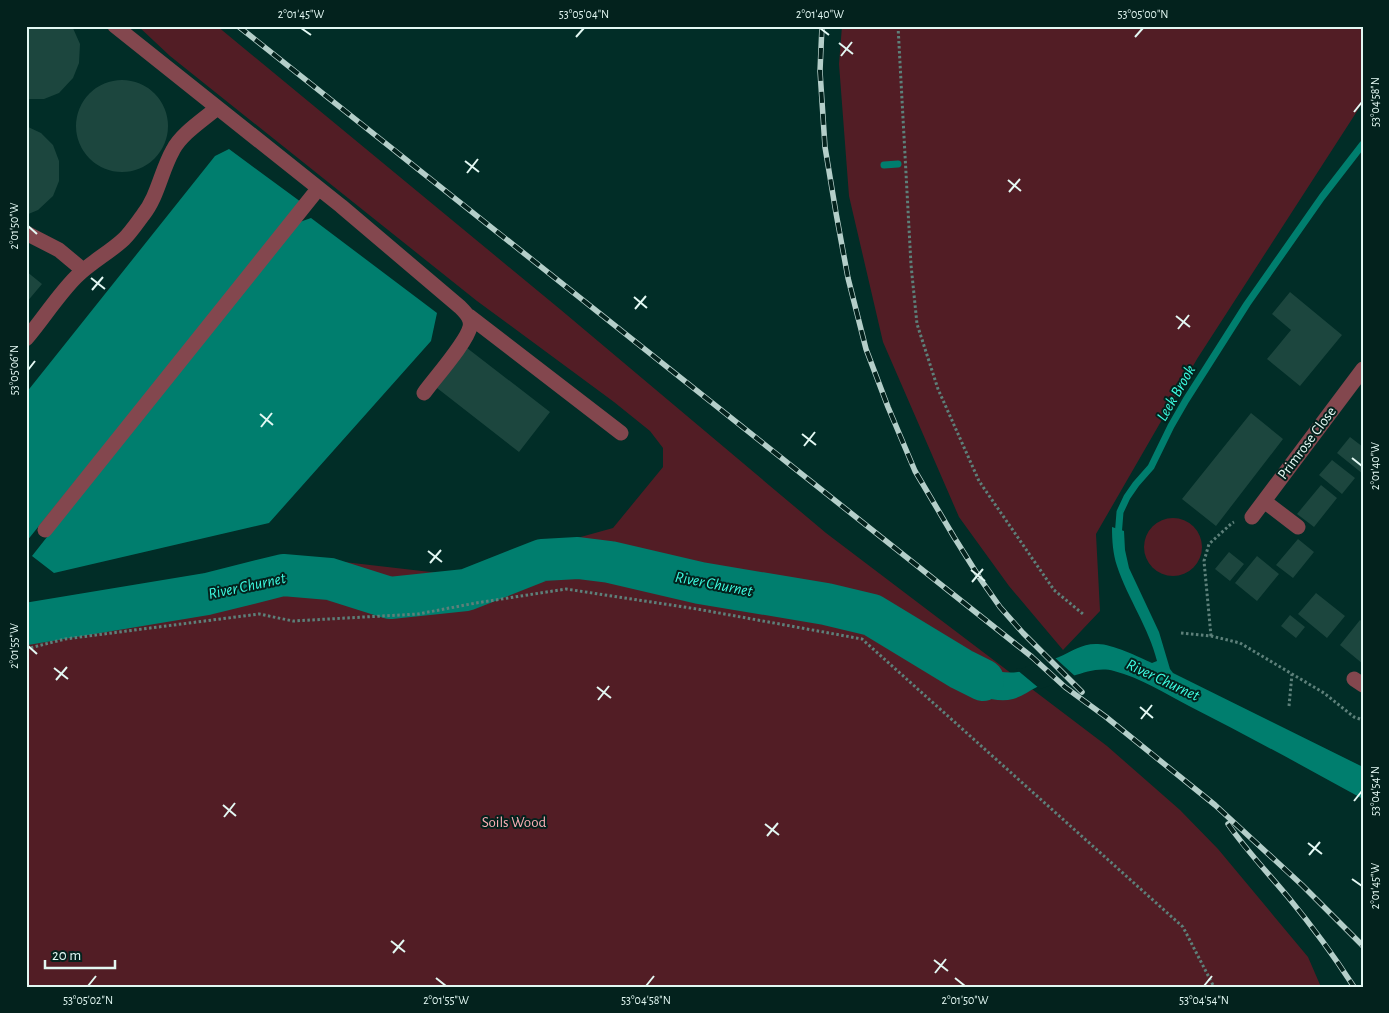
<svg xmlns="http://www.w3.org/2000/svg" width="1389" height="1013" viewBox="0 0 1389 1013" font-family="'Alegreya Sans',sans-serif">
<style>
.green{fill:#521d25}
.water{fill:#007e6e}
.pier{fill:#012d27}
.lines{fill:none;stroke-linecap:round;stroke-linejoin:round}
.stream{stroke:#007e6e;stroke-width:7}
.river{stroke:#007e6e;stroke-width:42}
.building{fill:#1c463e}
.path{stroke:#5d807a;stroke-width:3;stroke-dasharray:2.5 2.5;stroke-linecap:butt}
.minor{stroke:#83474e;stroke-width:15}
.rail-casing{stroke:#b4cec9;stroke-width:5.5}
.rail{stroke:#03221d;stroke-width:4;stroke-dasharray:11;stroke-linecap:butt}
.ticks{fill:none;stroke:#e3f8f3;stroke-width:2}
.labels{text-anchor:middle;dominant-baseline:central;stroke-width:4;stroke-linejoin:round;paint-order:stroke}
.street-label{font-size:15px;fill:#e3f8f3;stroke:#03221d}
.park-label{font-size:15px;fill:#fbaeb5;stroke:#03221d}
.water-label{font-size:16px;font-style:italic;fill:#3dfce1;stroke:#03221d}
.neatline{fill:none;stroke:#e3f8f3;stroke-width:2}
.ticks-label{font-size:12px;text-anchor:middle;fill:#e3f8f3}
</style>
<rect width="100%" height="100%" fill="#012d27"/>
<path class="green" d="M138,26H217L561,310L826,533L1107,746L1180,810L1218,849L1308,957L1321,987H26V612L292,556L448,574L613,528L663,467V448L650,431L614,402L477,301L170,56Z
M842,26H1363V102L1197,359L1096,534L1100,611L1063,650L1009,586L959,517L883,342L849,196L839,64Z
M1144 547a29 29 0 1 1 58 0a29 29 0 1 1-58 0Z"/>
<path class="water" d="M229,149L301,202L26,542V393L215,156Z
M311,218L437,313L431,341L269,523L54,573L32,556L294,224Z
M1112,527L1124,531L1125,550L1129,568L1159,632L1170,669L1173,673L1363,767V799C1305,767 1248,736 1189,706C1164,693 1141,678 1114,671C1100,667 1086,672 1073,676C1061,679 1048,682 1037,687C1029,691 1021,697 1013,699C984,707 947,677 925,661L938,643C962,659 993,678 1023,671C1035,668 1047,661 1059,657C1072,651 1083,643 1098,644C1112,644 1139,657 1152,663L1157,661C1149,628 1128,599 1117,566C1113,554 1112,541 1112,527Z"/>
<path class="pier" d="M1053,656L1076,677L1040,689L1016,669L1023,668Z"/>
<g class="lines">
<path class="stream" d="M884,165L898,164
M1118,537L1120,512L1127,497L1136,484L1151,467L1171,426L1186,400L1247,304L1322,197L1363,144"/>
<path class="river" d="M26,624L207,594L283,575L330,579L390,598L466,590L542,560L578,558L610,562L700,583L826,604L872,615L961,669L983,680"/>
</g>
<path class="building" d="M26,26H72L80,44L79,63L73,78L59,93L44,99H26Z
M76 126a46 46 0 1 1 92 0a46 46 0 1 1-92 0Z
M26,126L41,133L53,145L59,161V181L53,196L38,210L26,215Z
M26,271L42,284L26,303Z
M1290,292L1342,335L1300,386L1267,359L1291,330L1272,314Z
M467,348L550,412L519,452L437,388Z
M1251,413L1283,439L1216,526L1182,499Z
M1350,437L1363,447V474L1337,453Z
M1332,460L1355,478L1342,494L1319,475Z
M1321,485L1337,498L1314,527L1297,514Z
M1298,539L1314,552L1293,578L1276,565Z
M1229,552L1244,564L1230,581L1215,569Z
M1257,556L1279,574L1257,601L1235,583Z
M1316,593L1345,616L1327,638L1298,614Z
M1290,615L1305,627L1296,638L1281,626Z
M1360,620L1363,622V664L1340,645Z"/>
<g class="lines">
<path class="path" d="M898,26L911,265L917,324L938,389L979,481L1054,590L1083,614
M1181,633L1211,636L1240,643L1324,693L1354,717L1363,720
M1211,636L1204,561L1209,544L1232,523L1234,522
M26,649L65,639L259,614L293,621L418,614L476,603L566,589L697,609L862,639L1183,927L1214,987
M1289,706L1292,674"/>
<path class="minor" d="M115,26L341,206L460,307C466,313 472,319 470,327C467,342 434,379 424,393
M26,233L59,250L83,270
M469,316L621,433
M26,339C43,319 58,295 76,277C91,262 109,253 124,239C131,232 137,223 143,215C158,196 161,171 173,150C181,134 203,120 217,108
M1264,501L1298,527
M1252,517L1363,369
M45,530L318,189
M1354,679L1363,685"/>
<defs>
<path id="rail" d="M238,26L1032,657L1065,687L1106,717L1215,805L1302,885L1363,946
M822,26L820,71L825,147L836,213L848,278L866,349L888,407L915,471L954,537L981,580L1000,607L1023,633L1082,692
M1228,824C1246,850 1268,873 1288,897C1312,926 1334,956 1354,987"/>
</defs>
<use href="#rail" class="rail-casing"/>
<use href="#rail" class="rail"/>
</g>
<path class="ticks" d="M301,28L311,35M820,28L829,35M576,37L584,28M1135,37L1143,28M839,43L853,54M841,56L852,42M1354,112L1362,102M465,161L479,172M467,173L478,159M1008,180L1021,191M1009,192L1020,179M28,226L37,234M91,278L105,289M92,290L103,277M634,297L647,308M635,309L646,296M1176,316L1190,327M1178,329L1189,315M28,370L35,361M260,414L273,425M261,427L272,413M802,434L816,445M804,446L815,432M1352,458L1362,466M428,551L442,562M430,563L441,550M971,570L985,581M972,582L983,569M28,646L37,654M54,668L68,679M56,680L67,667M597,687L611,698M598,700L609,686M1140,707L1153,718M1141,719L1152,705M1354,801L1362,791M223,805L236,816M224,817L235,803M765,824L779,835M767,836L778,823M1308,843L1322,854M1309,855L1320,842M1352,879L1362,886M391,941L405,952M393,953L404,940M934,960L948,971M935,973L946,959M436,978L446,986M955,978L965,986M88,986L96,976M646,986L654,976M1204,986L1212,976"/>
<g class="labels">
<g class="street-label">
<text transform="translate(1307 443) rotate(-53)">Primrose Close</text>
</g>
<g class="park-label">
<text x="514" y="822">Soils Wood</text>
</g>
<g class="water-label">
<text transform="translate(1176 393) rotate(-60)">Leek Brook</text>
<text transform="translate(714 584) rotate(11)">River Churnet</text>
<text transform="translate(247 586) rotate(-12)">River Churnet</text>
<text transform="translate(1163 680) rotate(25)">River Churnet</text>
</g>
</g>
<rect width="1389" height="1013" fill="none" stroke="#03221d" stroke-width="55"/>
<path d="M45 960v8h70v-8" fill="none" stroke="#e3f8f3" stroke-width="2.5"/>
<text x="52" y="960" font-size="15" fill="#e3f8f3" stroke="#03221d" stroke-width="4" paint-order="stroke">20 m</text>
<rect x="28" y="28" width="1334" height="958" class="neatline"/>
<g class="ticks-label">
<text x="301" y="18">2°01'45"W</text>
<text x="584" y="18">53°05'04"N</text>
<text x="820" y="18">2°01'40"W</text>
<text x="1143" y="18">53°05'00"N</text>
<text transform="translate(1375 102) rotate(-90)" y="4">53°04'58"N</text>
<text transform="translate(14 226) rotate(-90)" y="4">2°01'50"W</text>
<text transform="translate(14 370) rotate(-90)" y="4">53°05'06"N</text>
<text transform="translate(1375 466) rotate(-90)" y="4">2°01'40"W</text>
<text transform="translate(14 646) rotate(-90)" y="4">2°01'55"W</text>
<text transform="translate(1375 791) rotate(-90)" y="4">53°04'54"N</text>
<text transform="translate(1375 886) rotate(-90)" y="4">2°01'45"W</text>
<text x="88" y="1004">53°05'02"N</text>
<text x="446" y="1004">2°01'55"W</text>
<text x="646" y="1004">53°04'58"N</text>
<text x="965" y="1004">2°01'50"W</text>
<text x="1204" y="1004">53°04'54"N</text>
</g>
</svg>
